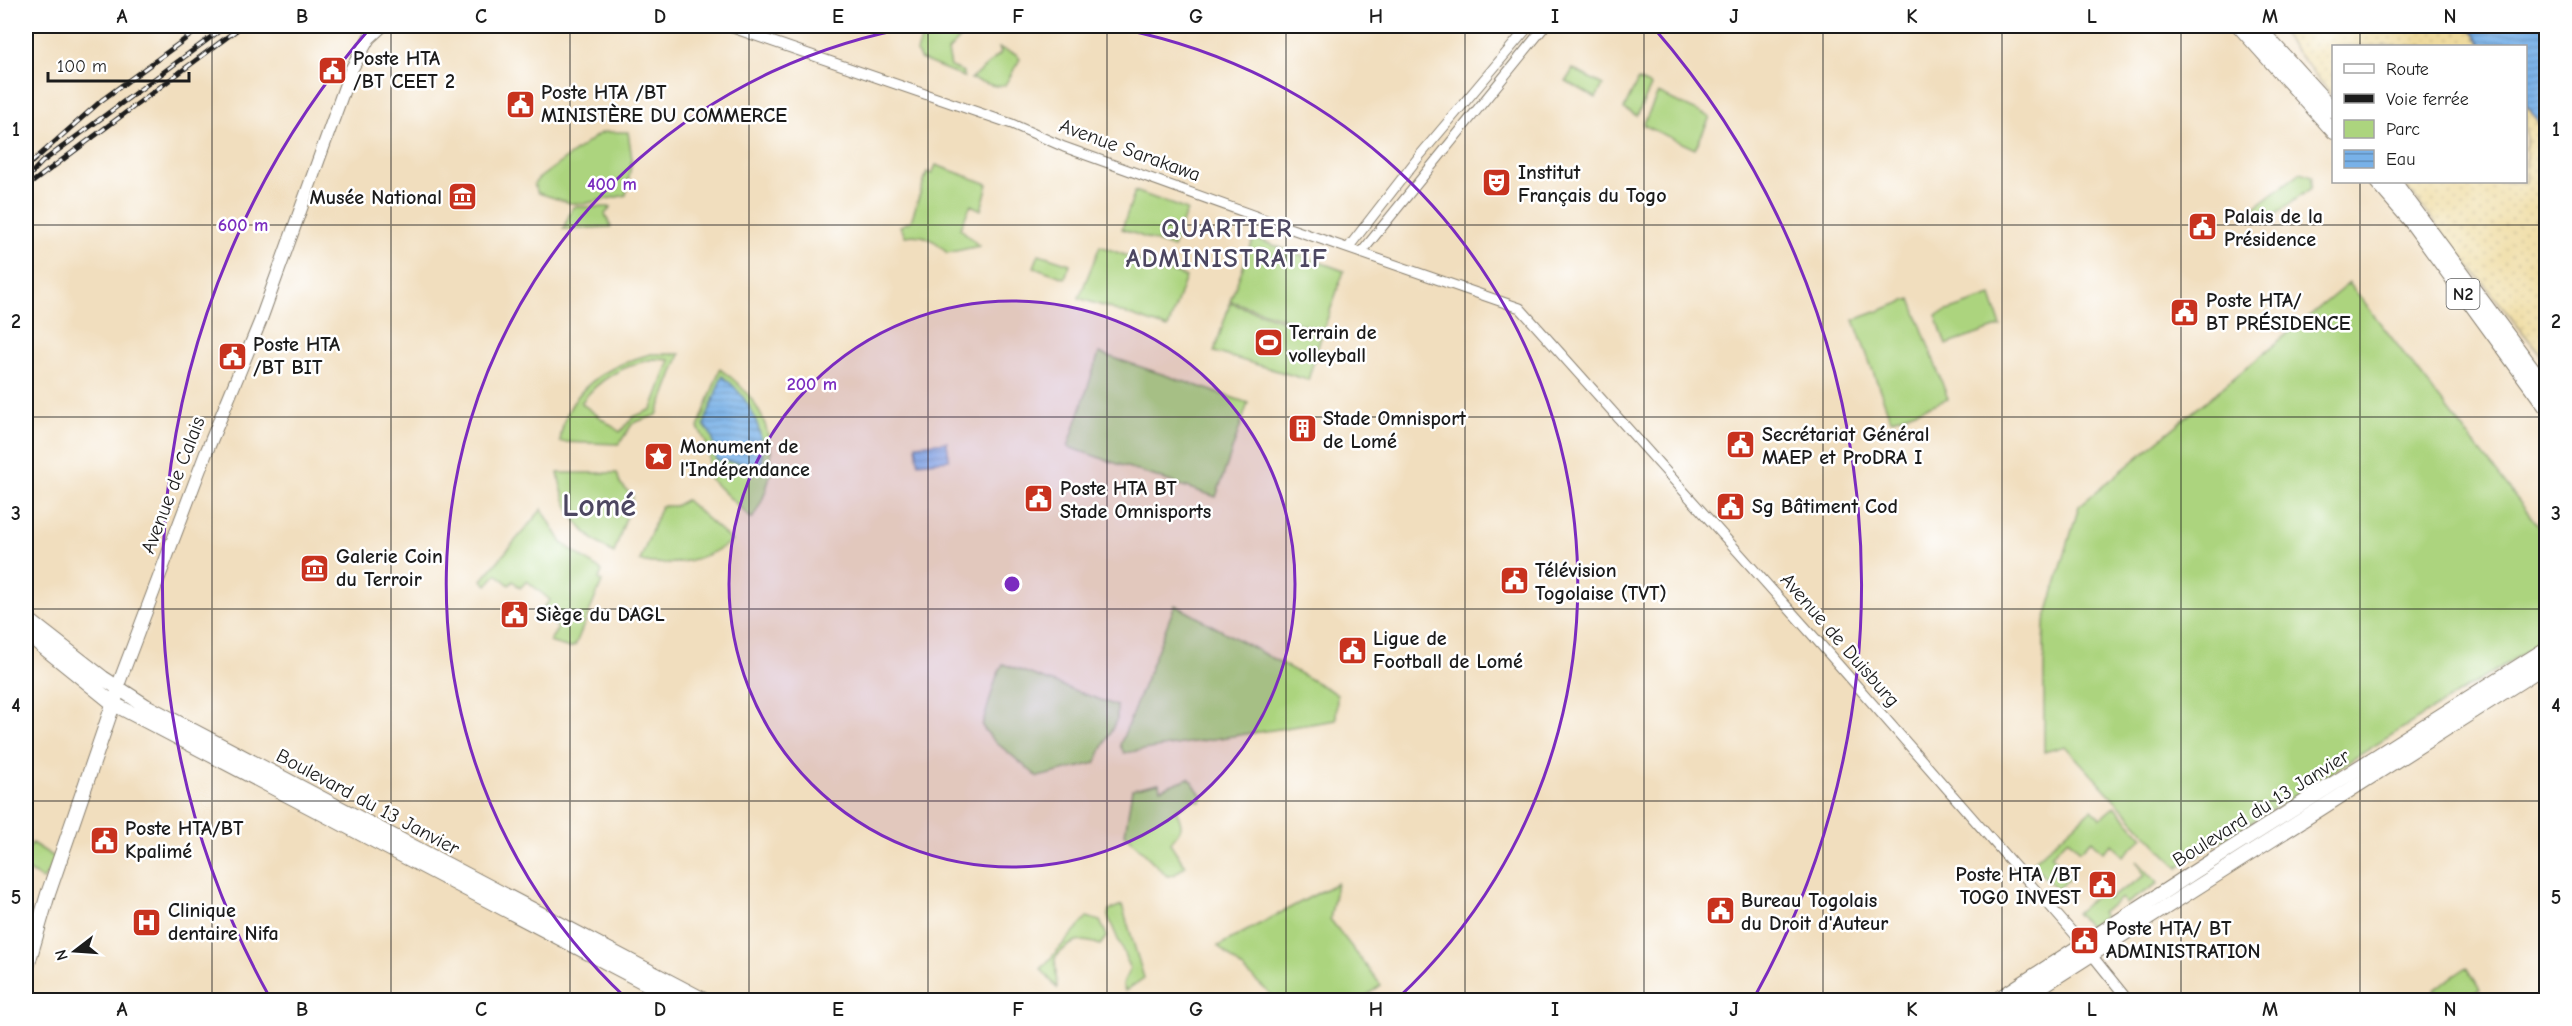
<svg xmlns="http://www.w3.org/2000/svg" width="2572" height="1026" viewBox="0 0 2572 1026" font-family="'Comic Neue',sans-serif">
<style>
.green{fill:#acd47e;stroke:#64784d;stroke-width:1.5;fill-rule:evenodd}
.sand{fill:url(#sand-dots);stroke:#857b5d;stroke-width:1.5}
.water{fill:url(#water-rules);stroke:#4a6682;stroke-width:1.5}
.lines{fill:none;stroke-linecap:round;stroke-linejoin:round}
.minor-casing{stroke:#867d6d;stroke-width:11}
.major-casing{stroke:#867d6d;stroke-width:14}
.highway-casing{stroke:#867d6d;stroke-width:16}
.minor{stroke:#fff;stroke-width:9}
.major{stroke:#fff;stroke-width:12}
.highway{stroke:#fff;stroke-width:14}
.rail-casing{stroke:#1c1c1c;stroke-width:5}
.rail{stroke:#fff;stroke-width:3;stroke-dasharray:9;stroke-linecap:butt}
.grid{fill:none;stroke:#1c1c1c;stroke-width:1.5;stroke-opacity:0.55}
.ring{fill:none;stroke:#7b2cbf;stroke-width:3}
.labels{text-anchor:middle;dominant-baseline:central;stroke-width:5;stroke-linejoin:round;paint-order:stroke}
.shield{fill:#fff;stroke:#606060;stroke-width:1.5}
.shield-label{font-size:18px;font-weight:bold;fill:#1c1c1c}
.poi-label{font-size:20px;font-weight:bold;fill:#1c1c1c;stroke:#fff;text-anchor:start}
.street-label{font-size:20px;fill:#1c1c1c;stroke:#fff}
.district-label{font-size:26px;font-weight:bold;letter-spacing:1.5px;fill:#4d4761;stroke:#fff}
.town-label{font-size:32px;font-weight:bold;fill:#4d4761;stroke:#fff}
.centre{fill:#7b2cbf;stroke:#fff;stroke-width:3}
.ring-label{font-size:18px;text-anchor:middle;font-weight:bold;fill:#7b2cbf;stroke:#fff;stroke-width:5;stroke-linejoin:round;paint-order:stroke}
.neatline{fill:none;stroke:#1c1c1c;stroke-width:2}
.grid-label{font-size:20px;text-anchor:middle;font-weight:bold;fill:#1c1c1c}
</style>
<defs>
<pattern id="sand-dots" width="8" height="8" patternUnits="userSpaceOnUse" patternTransform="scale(1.5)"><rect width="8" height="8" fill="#eeda9e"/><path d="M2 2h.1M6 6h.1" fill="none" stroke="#ccba88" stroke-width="1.8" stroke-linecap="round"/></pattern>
<pattern id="water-rules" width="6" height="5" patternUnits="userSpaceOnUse" patternTransform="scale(1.5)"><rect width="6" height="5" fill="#78b1e8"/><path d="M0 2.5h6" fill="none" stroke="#628fbb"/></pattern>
</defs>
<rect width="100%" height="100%" fill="#fff"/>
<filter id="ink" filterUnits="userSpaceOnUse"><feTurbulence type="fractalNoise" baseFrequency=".0167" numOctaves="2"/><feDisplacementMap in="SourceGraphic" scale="12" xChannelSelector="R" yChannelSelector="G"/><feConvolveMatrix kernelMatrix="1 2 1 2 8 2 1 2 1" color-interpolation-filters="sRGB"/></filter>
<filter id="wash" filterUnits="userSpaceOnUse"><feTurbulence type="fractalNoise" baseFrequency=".008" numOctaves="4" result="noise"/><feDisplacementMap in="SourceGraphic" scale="24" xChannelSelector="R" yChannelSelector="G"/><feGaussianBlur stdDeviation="1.35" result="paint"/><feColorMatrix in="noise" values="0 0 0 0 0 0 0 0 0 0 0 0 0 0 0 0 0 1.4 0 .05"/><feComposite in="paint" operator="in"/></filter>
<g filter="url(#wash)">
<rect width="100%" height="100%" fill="#f1debe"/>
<path class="green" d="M925,26H941L963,35L948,51L951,67L963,72L964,77L920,59L917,52Z
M999,48L1016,54L1020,59L1005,85L995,86L971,79L1001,53Z
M1573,69L1603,85L1596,98L1566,81Z
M1638,80L1651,86L1637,116L1624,109Z
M1658,93L1710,117L1695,149L1643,125Z
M606,132H628L632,159L626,195L583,204L570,203L538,193L534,184L538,179L599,134Z
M936,165L988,184L981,210L971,205L960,228L979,246L947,253C936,240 922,233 905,236L900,226L911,221L927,172L932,174Z
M2301,172L2312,176L2311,188L2267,221H2256L2253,216L2254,208Z
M1135,191L1187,210L1173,248L1122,229Z
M573,207H611L605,214L611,227L563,229Z
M1254,238L1344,271L1323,331L1230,301Z
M1100,246L1186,277L1168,328L1079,298Z
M1039,254L1070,264L1065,278L1034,267Z
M2349,283L2546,536V639L2178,868L2065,746L2044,752V625L2079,506Z
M1991,296L2001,326L1946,345L1936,315Z
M1911,299L1948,399L1891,420L1854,320Z
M1230,303L1322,334L1308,380L1214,352Z
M1099,353L1248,403L1216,497L1068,447Z
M651,354H680L657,415L633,423L619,444L560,442C565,390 605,366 651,354ZM654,359L670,360L652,409L633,417L620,432L581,403C599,378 624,365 654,359Z
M720,369C772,405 787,464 752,519L706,475C713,457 708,443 698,428Z
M558,473H617L620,483L633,497L614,553C581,536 564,510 558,473Z
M686,500L732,541C706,560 672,568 640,561L661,506H675Z
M542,509L562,543L602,571L599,579L602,582L575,646L570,648L549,642L558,628L547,617L549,614L543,608L550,600L527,581L520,588L513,581L509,585L497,574L487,585L482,580Z
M1175,605L1337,694L1336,720L1124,753L1120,745Z
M1003,664L1117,706V719L1095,763L1038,777L992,739L982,726L996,678Z
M1189,778L1202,796L1201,802L1195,799L1176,810C1185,830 1181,828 1170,843L1185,866L1174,875L1167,876L1125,834L1132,789L1159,783L1160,789Z
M2115,806L2143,837L2123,856L2112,844L2103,852L2092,840L2080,851L2068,839L2051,855L2071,877L2056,890L2032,863L2092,809L2101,818Z
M32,843L56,858L43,880L26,869V854Z
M2137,861L2158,883L2126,904L2122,898L2101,913L2104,917L2089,926L2076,913L2102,891L2108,899L2145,876Z
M1337,883L1330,919L1381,985L1360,1000H1277L1218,946Z
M1122,905L1144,978L1125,991L1123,984L1130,968L1108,916L1109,910Z
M1087,917L1100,921L1107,936L1100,945C1079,937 1069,942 1055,958L1057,988L1041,969Z
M2467,967L2480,989L2463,1000H2440L2433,990Z"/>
<path class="sand" d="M2276,26H2468L2483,46H2334L2333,97Z
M2526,105L2546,133V361L2402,182H2526Z"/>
<path class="water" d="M2468,26H2546V133L2526,104V46H2483Z
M722,376C751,398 765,431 762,466L716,460L712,436L704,425Z
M947,442L949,460L918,463L916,445Z"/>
</g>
<g filter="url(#ink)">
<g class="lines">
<defs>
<path id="minor" d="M727,26L1012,124L1064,147L1283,226L1520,308L1815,638L2083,944L2128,1000
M1348,248L1421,154L1529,26
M1361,253L1545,26"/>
<path id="major" d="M117,688L206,453L260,322L351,70L369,38L382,26"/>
<path id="highway" d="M2239,26L2334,132
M2257,26L2334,111
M2377,182L2409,219L2546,407
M2394,182L2546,387
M26,618L103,678L146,706L704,1000
M26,633L114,704L678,1000
M26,970L48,894L116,696
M1997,1000L2194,872L2546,649
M2020,1000L2546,665"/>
</defs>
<use href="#minor" class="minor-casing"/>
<use href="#major" class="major-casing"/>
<use href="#highway" class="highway-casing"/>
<use href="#minor" class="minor"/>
<use href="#major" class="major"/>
<use href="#highway" class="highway"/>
<defs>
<path id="rail" d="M32,162L102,100L203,26
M26,179L42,162L226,26
M26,187L242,26"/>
</defs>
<use href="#rail" class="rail-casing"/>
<use href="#rail" class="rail"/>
</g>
</g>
<path class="grid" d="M212,26V1000M391,26V1000M570,26V1000M749,26V1000M928,26V1000M1107,26V1000M1286,26V1000M1465,26V1000M1644,26V1000M1823,26V1000M2002,26V1000M2181,26V1000M2360,26V46M2360,182V1000M26,225H2546M26,417H2546M26,609H2546M26,801H2546"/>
<circle cx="1012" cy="584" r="283" fill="#7b2cbf" fill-opacity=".12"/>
<g class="ring">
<circle cx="1012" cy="584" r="283"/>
<path d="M626 998A566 566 0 0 1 919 26M1105 26A566 566 0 0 1 1398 998"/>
<path d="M269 996A849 849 0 0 1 371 27M1653 27A849 849 0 0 1 1755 996"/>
</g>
<defs>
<symbol id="civic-square" viewBox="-11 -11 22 22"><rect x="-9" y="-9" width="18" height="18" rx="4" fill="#c8321e" stroke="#fff"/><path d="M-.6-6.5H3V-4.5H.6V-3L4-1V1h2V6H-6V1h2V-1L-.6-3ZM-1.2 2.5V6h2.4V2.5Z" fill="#fff"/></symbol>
<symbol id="theatre-square" viewBox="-11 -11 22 22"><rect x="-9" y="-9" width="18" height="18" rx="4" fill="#c8321e" stroke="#fff"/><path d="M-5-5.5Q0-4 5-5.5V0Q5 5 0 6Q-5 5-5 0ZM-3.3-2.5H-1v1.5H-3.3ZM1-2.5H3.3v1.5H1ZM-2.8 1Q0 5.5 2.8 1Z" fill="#fff"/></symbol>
<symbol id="museum-square" viewBox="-11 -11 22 22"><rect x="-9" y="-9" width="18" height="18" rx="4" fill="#c8321e" stroke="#fff"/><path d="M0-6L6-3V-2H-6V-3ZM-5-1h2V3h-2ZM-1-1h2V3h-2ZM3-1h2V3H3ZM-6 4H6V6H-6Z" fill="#fff"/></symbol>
<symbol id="stadium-square" viewBox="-11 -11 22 22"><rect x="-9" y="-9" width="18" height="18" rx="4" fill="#c8321e" stroke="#fff"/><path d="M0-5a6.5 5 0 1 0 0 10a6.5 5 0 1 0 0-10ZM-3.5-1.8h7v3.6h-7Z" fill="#fff"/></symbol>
<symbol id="building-square" viewBox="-11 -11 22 22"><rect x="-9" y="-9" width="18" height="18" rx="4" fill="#c8321e" stroke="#fff"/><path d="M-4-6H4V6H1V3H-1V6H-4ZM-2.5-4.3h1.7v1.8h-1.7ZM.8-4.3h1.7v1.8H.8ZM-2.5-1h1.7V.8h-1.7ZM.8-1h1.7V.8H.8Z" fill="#fff"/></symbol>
<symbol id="sight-square" viewBox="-11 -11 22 22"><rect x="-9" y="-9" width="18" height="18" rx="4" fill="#c8321e" stroke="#fff"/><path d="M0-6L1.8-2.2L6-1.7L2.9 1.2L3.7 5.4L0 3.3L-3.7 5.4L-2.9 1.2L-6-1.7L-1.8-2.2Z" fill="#fff"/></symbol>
<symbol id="hospital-square" viewBox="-11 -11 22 22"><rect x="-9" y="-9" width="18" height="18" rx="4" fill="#c8321e" stroke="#fff"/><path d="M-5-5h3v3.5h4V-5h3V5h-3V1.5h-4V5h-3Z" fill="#fff"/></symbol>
</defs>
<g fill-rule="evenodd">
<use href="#civic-square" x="316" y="54" width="33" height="33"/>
<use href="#civic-square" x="504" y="88" width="33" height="33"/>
<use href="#theatre-square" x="1480" y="166" width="33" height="33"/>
<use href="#museum-square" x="446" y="180" width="33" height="33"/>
<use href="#civic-square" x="2186" y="210" width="33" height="33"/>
<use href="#civic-square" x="2168" y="296" width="33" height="33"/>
<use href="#stadium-square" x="1252" y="326" width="33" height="33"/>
<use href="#civic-square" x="216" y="340" width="33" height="33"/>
<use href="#building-square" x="1286" y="412" width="33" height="33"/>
<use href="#civic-square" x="1724" y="428" width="33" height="33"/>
<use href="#sight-square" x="642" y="440" width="33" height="33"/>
<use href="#civic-square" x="1022" y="482" width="33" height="33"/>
<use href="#civic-square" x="1714" y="490" width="33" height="33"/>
<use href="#museum-square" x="298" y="552" width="33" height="33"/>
<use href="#civic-square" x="1498" y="564" width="33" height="33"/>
<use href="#civic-square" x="498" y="598" width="33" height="33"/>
<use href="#civic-square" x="1336" y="634" width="33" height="33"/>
<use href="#civic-square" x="88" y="824" width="33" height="33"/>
<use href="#civic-square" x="2086" y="868" width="33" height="33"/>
<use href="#civic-square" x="1704" y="894" width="33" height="33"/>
<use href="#hospital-square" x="130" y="906" width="33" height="33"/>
<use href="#civic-square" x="2068" y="924" width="33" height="33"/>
</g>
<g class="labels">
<rect class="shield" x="2446.5" y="279" width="33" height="30" rx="4.5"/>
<g class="shield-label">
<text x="2463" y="294">N2</text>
</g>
<g class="poi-label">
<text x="353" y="58">Poste HTA<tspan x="353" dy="23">/BT CEET 2</tspan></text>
<text x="541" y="92">Poste HTA /BT<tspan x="541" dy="23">MINISTÈRE DU COMMERCE</tspan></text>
<text x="1518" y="172">Institut<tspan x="1518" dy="23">Français du Togo</tspan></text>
<text x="442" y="197" text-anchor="end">Musée National</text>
<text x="2224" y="216">Palais de la<tspan x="2224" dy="23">Présidence</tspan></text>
<text x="2206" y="300">Poste HTA/<tspan x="2206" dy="23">BT PRÉSIDENCE</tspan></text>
<text x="1289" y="332">Terrain de<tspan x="1289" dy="23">volleyball</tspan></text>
<text x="253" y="344">Poste HTA<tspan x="253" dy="23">/BT BIT</tspan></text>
<text x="1323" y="418">Stade Omnisport<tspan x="1323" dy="23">de Lomé</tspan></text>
<text x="1762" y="434">Secrétariat Général<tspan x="1762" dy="23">MAEP et ProDRA I</tspan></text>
<text x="680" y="446">Monument de<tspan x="680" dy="23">l'Indépendance</tspan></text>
<text x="1060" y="488">Poste HTA BT<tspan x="1060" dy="23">Stade Omnisports</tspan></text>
<text x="1752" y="506">Sg Bâtiment Cod</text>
<text x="336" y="556">Galerie Coin<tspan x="336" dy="23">du Terroir</tspan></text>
<text x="1535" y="570">Télévision<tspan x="1535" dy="23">Togolaise (TVT)</tspan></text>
<text x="536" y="614">Siège du DAGL</text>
<text x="1373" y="638">Ligue de<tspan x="1373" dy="23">Football de Lomé</tspan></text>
<text x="125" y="828">Poste HTA/BT<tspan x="125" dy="23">Kpalimé</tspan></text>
<text x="2081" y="874" text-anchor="end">Poste HTA /BT<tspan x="2081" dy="23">TOGO INVEST</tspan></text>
<text x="1741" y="900">Bureau Togolais<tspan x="1741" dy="23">du Droit d'Auteur</tspan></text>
<text x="168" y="910">Clinique<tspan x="168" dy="23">dentaire Nifa</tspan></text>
<text x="2106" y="928">Poste HTA/ BT<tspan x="2106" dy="23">ADMINISTRATION</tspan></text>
</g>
<g class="street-label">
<text transform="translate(1130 150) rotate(20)">Avenue Sarakawa</text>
<text transform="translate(173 485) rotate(-69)">Avenue de Calais</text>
<text transform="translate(1840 640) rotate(49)">Avenue de Duisburg</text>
<text transform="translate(368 802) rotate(28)">Boulevard du 13 Janvier</text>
<text transform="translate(2261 808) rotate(-32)">Boulevard du 13 Janvier</text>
</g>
<g class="district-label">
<text x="1227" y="229">QUARTIER<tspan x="1227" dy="30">ADMINISTRATIF</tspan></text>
</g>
<g class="town-label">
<text x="599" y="505">Lomé</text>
</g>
</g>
<circle cx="1012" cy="584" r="9" class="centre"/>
<g class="ring-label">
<text x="612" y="190">400 m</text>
<text x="243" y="231">600 m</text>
<text x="812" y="390">200 m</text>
</g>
<rect width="2572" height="1026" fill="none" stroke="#fff" stroke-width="66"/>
<rect x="2332" y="45" width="195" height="138" fill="#ffffff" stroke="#a4a4a4" stroke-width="1.5"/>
<rect x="2344" y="64" width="30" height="9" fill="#ffffff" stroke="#a4a4a4" stroke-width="1.5"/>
<text x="2386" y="75" font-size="18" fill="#1c1c1c">Route</text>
<rect x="2344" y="94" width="30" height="9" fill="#1c1c1c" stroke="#a4a4a4" stroke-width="1.5"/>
<text x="2386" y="105" font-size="18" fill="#1c1c1c">Voie ferrée</text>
<rect x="2344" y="120" width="30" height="18" fill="#acd47e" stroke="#a4a4a4" stroke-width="1.5"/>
<text x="2386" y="135" font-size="18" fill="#1c1c1c">Parc</text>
<rect x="2344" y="150" width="30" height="18" fill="url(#water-rules)" stroke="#a4a4a4" stroke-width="1.5"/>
<text x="2386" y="165" font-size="18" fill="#1c1c1c">Eau</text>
<g transform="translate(75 951) rotate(253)" stroke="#ffffff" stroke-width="4.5" paint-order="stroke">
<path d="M0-4.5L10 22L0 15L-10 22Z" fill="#1c1c1c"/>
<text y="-9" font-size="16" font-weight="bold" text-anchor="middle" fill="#1c1c1c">N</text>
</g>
<path d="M48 72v9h141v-9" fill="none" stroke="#1c1c1c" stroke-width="3"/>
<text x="57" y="72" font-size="18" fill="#1c1c1c" stroke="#ffffff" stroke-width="4.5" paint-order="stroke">100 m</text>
<rect x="33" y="33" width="2506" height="960" class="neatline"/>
<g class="grid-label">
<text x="122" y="23">A</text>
<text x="302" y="23">B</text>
<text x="481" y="23">C</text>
<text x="660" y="23">D</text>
<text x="838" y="23">E</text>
<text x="1018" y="23">F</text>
<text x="1196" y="23">G</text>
<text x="1376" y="23">H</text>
<text x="1555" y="23">I</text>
<text x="1734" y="23">J</text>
<text x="1912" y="23">K</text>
<text x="2092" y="23">L</text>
<text x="2270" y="23">M</text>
<text x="2450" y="23">N</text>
<text x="16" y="136">1</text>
<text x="2556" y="136">1</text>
<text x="16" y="328">2</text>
<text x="2556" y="328">2</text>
<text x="16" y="520">3</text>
<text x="2556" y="520">3</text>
<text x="16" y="712">4</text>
<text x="2556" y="712">4</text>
<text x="16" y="904">5</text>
<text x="2556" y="904">5</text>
<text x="122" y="1016">A</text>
<text x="302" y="1016">B</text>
<text x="481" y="1016">C</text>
<text x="660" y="1016">D</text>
<text x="838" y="1016">E</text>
<text x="1018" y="1016">F</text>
<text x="1196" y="1016">G</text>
<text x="1376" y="1016">H</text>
<text x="1555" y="1016">I</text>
<text x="1734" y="1016">J</text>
<text x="1912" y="1016">K</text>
<text x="2092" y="1016">L</text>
<text x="2270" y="1016">M</text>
<text x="2450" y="1016">N</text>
</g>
</svg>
